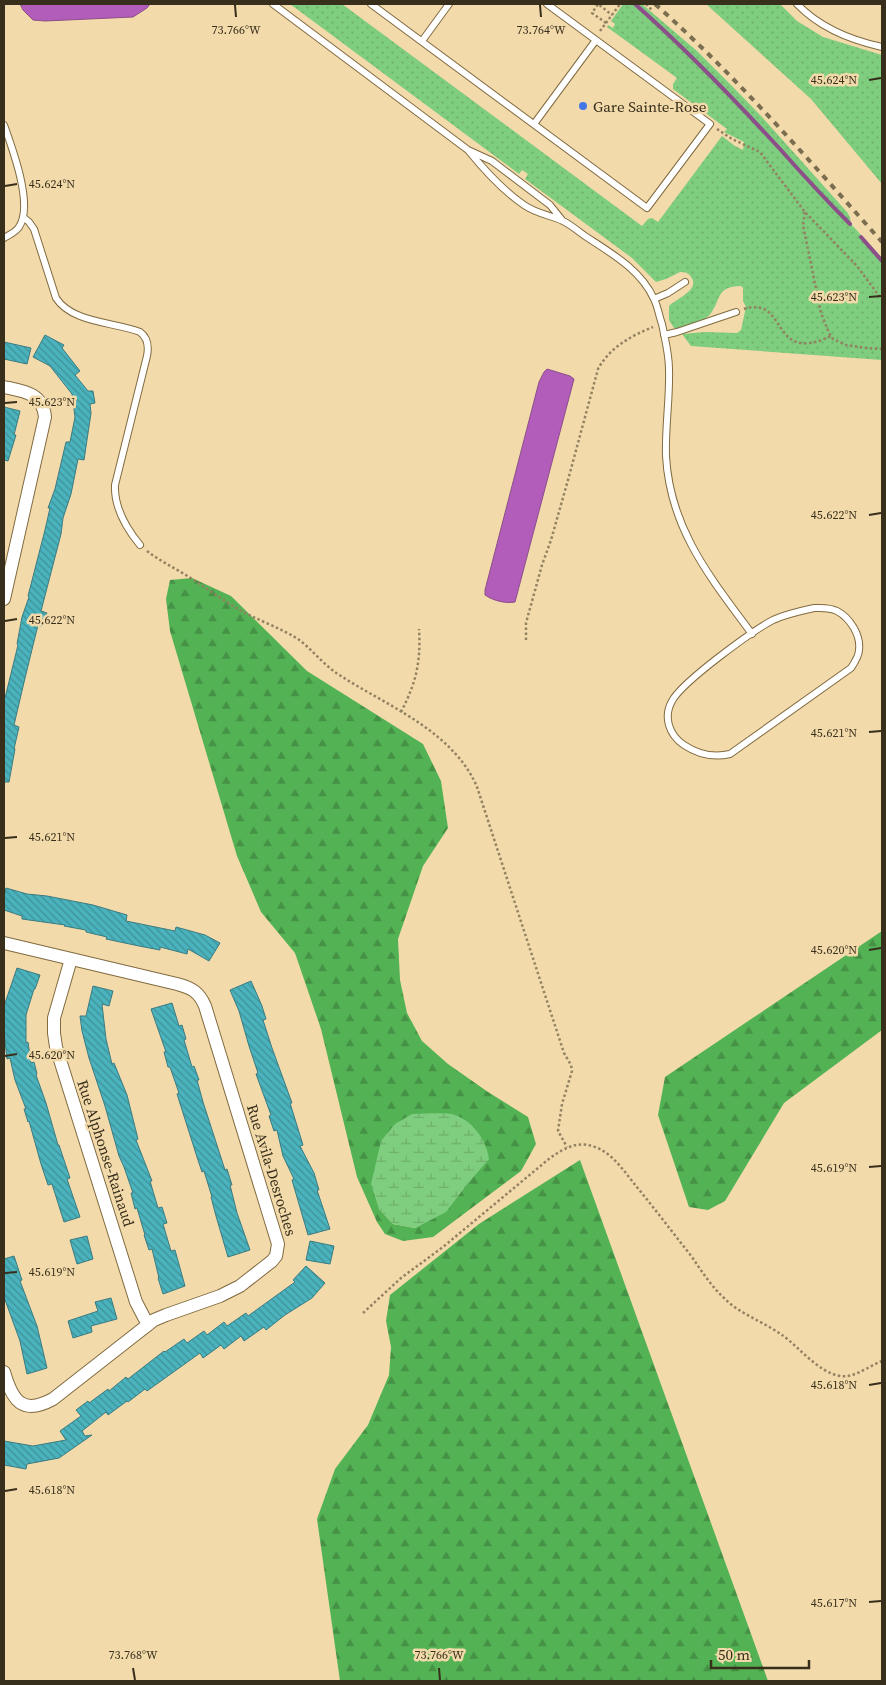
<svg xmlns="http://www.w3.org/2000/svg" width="886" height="1685" viewBox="0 0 886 1685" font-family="'Source Serif 4',serif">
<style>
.grass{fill:url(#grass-dots)}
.forest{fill:url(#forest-firs);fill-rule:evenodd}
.wetland{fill:url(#wetland-marsh)}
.water{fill:#b15db9;stroke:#8c4f8a}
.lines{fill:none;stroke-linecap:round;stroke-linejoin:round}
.stream{stroke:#8c4f8a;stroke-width:4}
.building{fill:url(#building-back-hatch);stroke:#3b7b81}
.lane-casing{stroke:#816b40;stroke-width:8}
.street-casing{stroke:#816b40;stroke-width:14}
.path{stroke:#938262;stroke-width:2.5;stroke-dasharray:2.5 2.5;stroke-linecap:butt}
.lane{stroke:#fff;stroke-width:6}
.street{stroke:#fff;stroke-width:12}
.rail{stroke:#7b6d4f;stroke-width:4;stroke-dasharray:6 6;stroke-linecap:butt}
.ticks{fill:none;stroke:#372e1b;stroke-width:2}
.poi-dot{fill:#4576e8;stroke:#f2daab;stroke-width:2}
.labels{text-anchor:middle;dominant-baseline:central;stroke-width:5;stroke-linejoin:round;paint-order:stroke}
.poi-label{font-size:15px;fill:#372e1b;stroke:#f2daab;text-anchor:start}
.street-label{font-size:15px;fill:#372e1b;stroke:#f2daab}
.ticks-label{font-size:12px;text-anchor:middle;fill:#372e1b;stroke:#f2daab;stroke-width:5;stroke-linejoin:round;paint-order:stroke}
</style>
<defs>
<pattern id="grass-dots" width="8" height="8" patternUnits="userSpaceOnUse" patternTransform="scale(1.25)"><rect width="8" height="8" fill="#7fcd7e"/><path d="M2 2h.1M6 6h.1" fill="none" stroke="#6eb06c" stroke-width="1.8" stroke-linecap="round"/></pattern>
<pattern id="forest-firs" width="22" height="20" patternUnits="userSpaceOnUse" patternTransform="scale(1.25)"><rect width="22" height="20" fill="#52b254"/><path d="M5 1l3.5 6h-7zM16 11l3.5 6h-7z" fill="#459145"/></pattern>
<pattern id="wetland-marsh" width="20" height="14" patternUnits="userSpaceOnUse" patternTransform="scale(1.25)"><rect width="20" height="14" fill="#7fcd7e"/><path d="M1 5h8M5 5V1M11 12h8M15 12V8" fill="none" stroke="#6eb06c"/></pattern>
<pattern id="building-back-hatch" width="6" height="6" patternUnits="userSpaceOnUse" patternTransform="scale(1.25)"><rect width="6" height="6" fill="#4ab3bd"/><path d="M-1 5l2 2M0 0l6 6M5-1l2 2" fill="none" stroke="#3e9299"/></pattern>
</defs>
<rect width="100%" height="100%" fill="#f2daab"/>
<path class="grass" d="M290,4H342L642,226L648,219L652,218L658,222L722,136L735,146L743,150L744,142L724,132L727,129L673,89V84L677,78L607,27L608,25L613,28L615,24L611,21L623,4H642L697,51L733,87L762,117L847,212L850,217L851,224L882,258V360L691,346L682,334L705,332L737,333L741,330L746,307L743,301V288L741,286C716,286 721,300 711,313C705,322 685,328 674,328L669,320V306C675,299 701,290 691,277C689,273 685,272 680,272L666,279L656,282L632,258L525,179L528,174L522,170L519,174Z
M706,4H780L797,21L823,37L882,55V184L811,99Z"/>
<path class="forest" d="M192,578L231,596L307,671L423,744L441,781L448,828L423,866L398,939L400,980L407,1013L422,1041L448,1064L488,1092L528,1117L536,1144L521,1171L433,1237L403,1241L385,1234L377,1222L357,1177L321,1029L295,953L261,912L237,856L170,631L166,599L170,580ZM464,1188L446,1211L415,1228L393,1224L379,1209Z
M882,931V1030L784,1103L725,1201L708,1210L689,1207L658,1115L665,1077Z
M580,1160L768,1681H340L317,1519L335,1469L368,1425L389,1375L391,1347L386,1321L390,1295L479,1224Z"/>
<path class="wetland" d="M412,1114C423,1114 446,1112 455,1115C473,1121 487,1141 489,1159L464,1188L446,1212L415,1228L393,1224L379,1209L371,1184L381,1141L395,1124Z"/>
<path class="water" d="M20,4H150L147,8L133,17L45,21L33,20L23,10Z
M547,369L570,376L574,379L515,602C505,604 492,600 485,595V590L539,382L544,372Z"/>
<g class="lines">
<path class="stream" d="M635,4C686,49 734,99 780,149C803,175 826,200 850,224
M861,237L882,261"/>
</g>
<path class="building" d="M45,335L64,345L62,348L80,371L75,375L88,391H93L95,403L90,404L91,413L84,460L78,459L71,494L63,518L61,534L41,611L47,613L42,626L38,625L25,678L14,725L19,727L14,749H15L9,782H4V698H5L18,645L17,644L22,617L29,597L28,596L45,530L50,508H48L55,489L66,442H70L75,417L72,394L50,366L33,357Z
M4,342L31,348L27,364L4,359Z
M4,407L20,411L14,435H16L8,461L4,460Z
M6,888L27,894L47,896L93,905L127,915L126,921L175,931L176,927L205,935L220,943L209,961L188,949L187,954L160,947V950L139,946L106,939L107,937L86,932V930L64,926L65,925L22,919V916L4,910V897Z
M17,968L40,975L35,989H34L26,1015V1043L28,1042L31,1063L34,1062L37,1074L36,1075L46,1103L58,1145H59L70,1178L67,1179L80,1217L64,1222L52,1184L48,1185L41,1164L29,1121L28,1122L24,1109H26L15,1080L10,1058L7,1059L4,1033V1006Z
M251,981L262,1006L266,1019L263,1020L272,1048L292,1103H290L303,1145L300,1146L314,1173L319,1190H317L330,1229L308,1235L292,1180L294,1179L283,1156L277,1130L274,1131L269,1116L271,1115L256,1074L258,1073L249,1046L239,1011L230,990Z
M93,986L113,991L109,1006L102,1004L106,1039L112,1064L114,1063L127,1095L138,1139L136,1140L152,1181H150L158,1208L162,1207L167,1223L163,1224L171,1251L175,1250L185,1286L163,1294L158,1278H159L152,1249L149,1250L144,1235H145L137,1208L135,1209L131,1193H133L124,1167L119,1156L105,1106L89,1058L82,1031L80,1016H86Z
M172,1003L179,1026L182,1025L186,1039L184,1040L192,1067L194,1066L199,1080H197L203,1102L225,1170L227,1169L232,1185H230L237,1213L250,1250L228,1257L216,1216L211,1197H212L204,1171L202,1172L197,1157L177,1094L179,1093L170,1067H168L164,1052H166L151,1009Z
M87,1236L93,1259L77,1264L70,1240Z
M310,1241L334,1246L330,1264L306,1260Z
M14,1256L22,1280L20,1281L37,1326L47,1368L27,1374L20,1341L4,1297V1259Z
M306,1266L325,1283L312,1298L285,1315L266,1330L264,1327L244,1341L241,1336L224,1349L221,1345L203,1358L200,1353L147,1391L145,1389L128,1402L127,1401L108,1415L106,1412L82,1431L85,1436L92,1435L59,1458L27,1464L26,1469L4,1465V1441L33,1446L66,1440L60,1431L81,1416L76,1410L88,1401L89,1403L108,1389L109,1391L126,1377L128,1379L164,1351L165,1352L184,1339L187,1343L204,1331L207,1335L224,1322L227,1326L246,1313L248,1316L295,1282L293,1280Z
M111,1298L117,1319L91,1326L92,1332L73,1338L68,1321L98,1311L95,1302Z"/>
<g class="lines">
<defs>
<path id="lane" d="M273,4L468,150L492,161L550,205L562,220
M371,4L647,208L710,124L547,4
M797,4C820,28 850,40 882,47
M422,41L449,4
M534,124L596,40
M4,125C12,148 34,205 19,227C16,232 9,235 4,238
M468,150C485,171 502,190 524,205C537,214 550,215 563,221C571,225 578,231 585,236C611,253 641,270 654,299C658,307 659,316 662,324C665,339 669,354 669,369C670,398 665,427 666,456C670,529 710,577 752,634
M23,217L29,222L34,229L56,298C72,323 114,322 140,332C148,338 149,346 147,356L115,485C114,508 126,528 140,545
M654,299L668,293L685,282
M664,335L677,332L736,312
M814,608C821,608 829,607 837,611C850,618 861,635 859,650C859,656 855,662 851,668L730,754C713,758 699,755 684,745C669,735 663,717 672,701C682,682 752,631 773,620C786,614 800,611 814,608Z"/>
<path id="street" d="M4,387C23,391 43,393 45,417L4,599
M4,943L177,984C192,988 199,992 205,1006L278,1244L276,1256L272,1261L240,1286L220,1296L166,1315L154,1320L53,1399C22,1416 12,1400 4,1372
M71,959L54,1018V1033L56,1047L136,1302L148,1325"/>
</defs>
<use href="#lane" class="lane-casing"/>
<use href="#street" class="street-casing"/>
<path class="path" d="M646,4L653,11
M606,23L592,13L598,4L612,15
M600,31L620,4
M717,129L732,139L760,152L805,212L857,266L882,300
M805,212L803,225L821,313L829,333L833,339L846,345L866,348L882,349
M744,309C782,297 774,347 808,343C816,343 824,339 831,336
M147,551C160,561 175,568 189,577C208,589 226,603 247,614C263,622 282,629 298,639C313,650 324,666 341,676C389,707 453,731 477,787L564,1053L571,1065L572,1071L562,1104L558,1131L567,1147
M526,640V623L542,565L551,540L568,480L598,369C610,347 631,336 653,327
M401,712C416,683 421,662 419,629
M363,1313L401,1278L443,1247L550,1158C563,1149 576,1141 592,1146C611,1151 624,1171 636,1186C655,1209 673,1233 692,1257C702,1272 712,1287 725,1299C740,1314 764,1322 782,1335C801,1348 826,1383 852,1375C862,1372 872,1365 882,1361"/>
<use href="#lane" class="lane"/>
<use href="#street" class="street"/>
<path class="rail" d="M655,4C737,77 809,160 882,242"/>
</g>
<path class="ticks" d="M235,5L236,17M540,5L541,17M869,80L881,78M5,186L17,184M869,297L881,296M5,403L17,402M869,515L881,513M5,621L17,619M869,732L881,731M5,838L17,837M869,950L881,948M5,1056L17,1054M869,1167L881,1166M5,1273L17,1272M869,1385L881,1383M5,1491L17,1489M869,1602L881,1601M133,1668L135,1680M439,1668L440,1680"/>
<circle class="poi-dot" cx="583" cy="106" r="5"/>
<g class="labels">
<g class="poi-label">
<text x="593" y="106">Gare Sainte-Rose</text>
</g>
<g class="street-label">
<text transform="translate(106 1153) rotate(72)">Rue Alphonse-Rainaud</text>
<text transform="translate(272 1170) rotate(73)">Rue Avila-Desroches</text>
</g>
</g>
<g class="ticks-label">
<text x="236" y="34">73.766°W</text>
<text x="541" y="34">73.764°W</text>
<text x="834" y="84">45.624°N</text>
<text x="52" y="188">45.624°N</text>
<text x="834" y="301">45.623°N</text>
<text x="52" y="406">45.623°N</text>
<text x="834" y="519">45.622°N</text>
<text x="52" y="624">45.622°N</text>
<text x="834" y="737">45.621°N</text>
<text x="52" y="841">45.621°N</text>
<text x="834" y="954">45.620°N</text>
<text x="52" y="1059">45.620°N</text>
<text x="834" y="1172">45.619°N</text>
<text x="52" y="1276">45.619°N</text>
<text x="834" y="1389">45.618°N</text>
<text x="52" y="1494">45.618°N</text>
<text x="834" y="1607">45.617°N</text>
<text x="133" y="1659">73.768°W</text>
<text x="439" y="1659">73.766°W</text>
</g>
<rect width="886" height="1685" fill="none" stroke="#372e1b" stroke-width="10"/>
<path d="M711 1660v8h98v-8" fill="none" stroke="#372e1b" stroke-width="2.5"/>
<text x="718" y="1660" font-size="15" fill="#372e1b" stroke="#f2daab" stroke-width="4" paint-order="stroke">50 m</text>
</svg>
